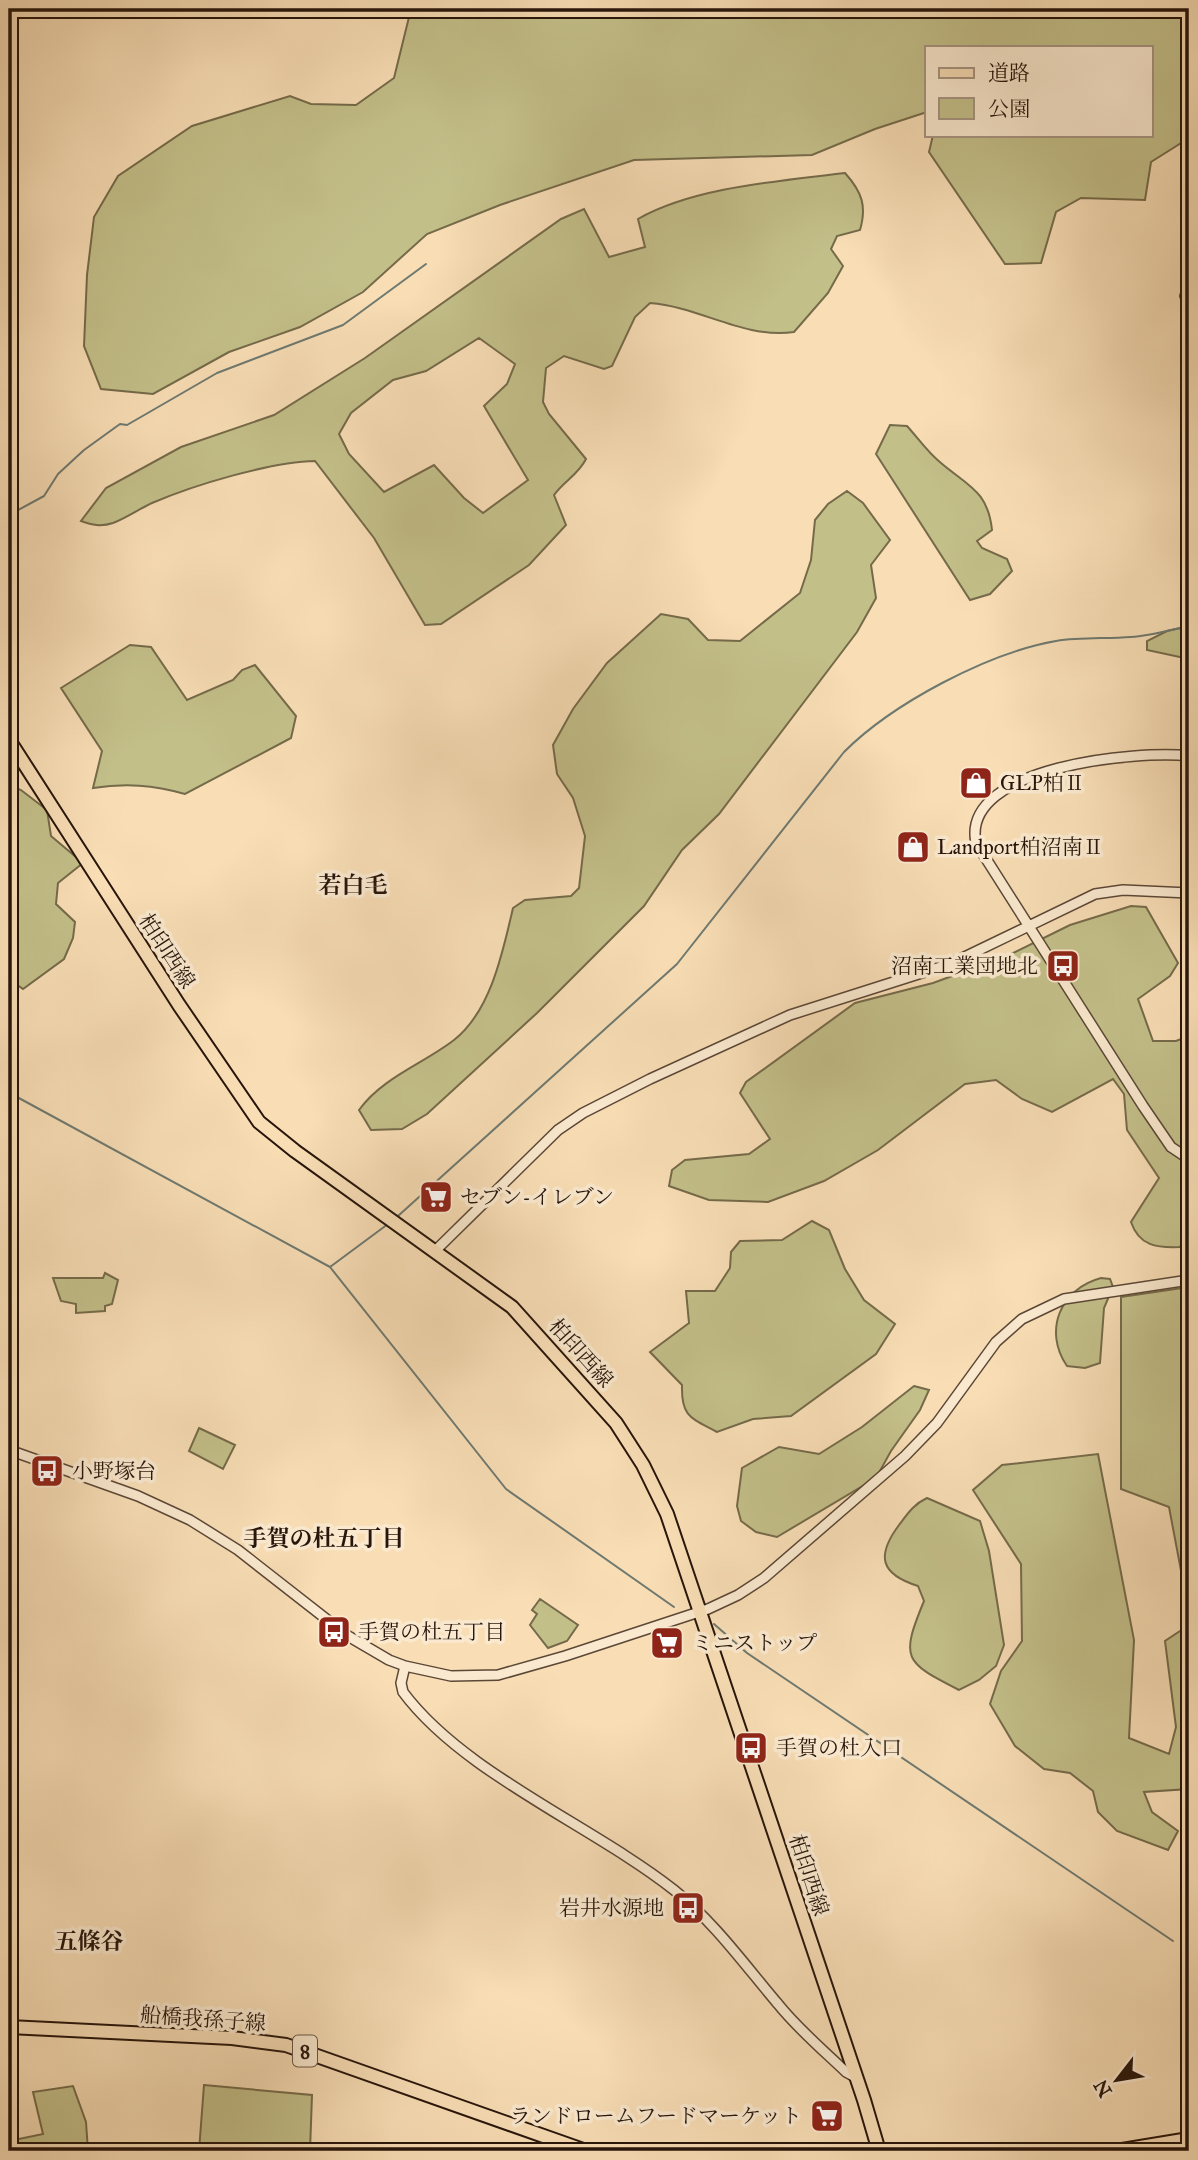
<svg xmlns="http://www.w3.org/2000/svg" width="1198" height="2160" viewBox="0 0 1198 2160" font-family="'IM FELL Great Primer','Noto Serif JP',serif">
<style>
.green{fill:#c3bf89;stroke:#756a4a;stroke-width:2;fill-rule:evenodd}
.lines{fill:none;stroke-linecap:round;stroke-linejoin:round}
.stream{stroke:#6e7970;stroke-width:2}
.minor-casing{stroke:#5b4736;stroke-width:12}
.major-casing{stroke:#27150b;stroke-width:16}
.minor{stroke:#fae9cf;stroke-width:9}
.major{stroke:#f8ddb5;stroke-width:12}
.labels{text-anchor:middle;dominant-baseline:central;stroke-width:7;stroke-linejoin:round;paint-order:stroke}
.shield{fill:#fae9cf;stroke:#665546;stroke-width:2}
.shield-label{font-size:19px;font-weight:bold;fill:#27150b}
.poi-label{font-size:21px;fill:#27150b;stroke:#fae9cf;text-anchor:start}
.street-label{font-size:21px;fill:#27150b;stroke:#fae9cf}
.neighbourhood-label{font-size:23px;font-weight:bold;fill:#27150b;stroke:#fae9cf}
</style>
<rect width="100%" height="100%" fill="#f8ddb5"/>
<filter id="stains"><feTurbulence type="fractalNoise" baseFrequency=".00286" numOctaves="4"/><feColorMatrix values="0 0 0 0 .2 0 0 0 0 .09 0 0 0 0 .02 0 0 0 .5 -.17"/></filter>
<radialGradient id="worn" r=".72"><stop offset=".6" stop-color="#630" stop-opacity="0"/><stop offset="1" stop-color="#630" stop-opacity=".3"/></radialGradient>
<path class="green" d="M411,9H1189V138L1151,162L1145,200L1081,198L1056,212L1041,263L1005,264L929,152L933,135H1151V47H927V112L875,129L812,155L634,160L500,205L427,234L363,292L300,327L229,352L153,394L101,389L84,346L87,275L94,217L118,176L192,126L290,96L311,104L356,105L394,78Z
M845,173C862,192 867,206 860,230L837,236L831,249L843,266L828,293L794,332C743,339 701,307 650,303L635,317L612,366L604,369L564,356L546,368L543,402L549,414L586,459C578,475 565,480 554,495L566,525L529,565L441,624L425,625L374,538L315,461C270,462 194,485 152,503C139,509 126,518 113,523C101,527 92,525 81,521L106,488L181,447L274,415L365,358L561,219L584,209L609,257L645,247L638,219C694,187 781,181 845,173ZM479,338L515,364L507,384L484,406L528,480L483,513L464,498L434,465L384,492L349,454L339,434L351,413L393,380L426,371Z
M890,425L907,426C918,438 928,453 941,463C968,486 988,491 992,530L977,541L982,548L1007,559L1012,571L990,594L970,600L876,454Z
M847,491L863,503L890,540L871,565L876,598L857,632L719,814L682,850L644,906L537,1013L427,1114L402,1129L371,1130L359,1110C383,1077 423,1064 454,1040C491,1011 503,951 513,908L525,900L571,896L579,888L585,836L573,798L557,774L553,745L573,709L607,663L661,614L688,619L708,640L740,641L800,593L811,560L815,520L828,504Z
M1189,626V659L1147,650V641L1167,631Z
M130,645L151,647L187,700L233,680L242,670L255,665L296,716L291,738L185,794C153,785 126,783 93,788L102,751L61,688Z
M9,785L21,790L47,810L51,836L83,863L58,883L56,904L75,922L73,938L64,959L23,989L9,979Z
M1131,906L1146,907L1178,963L1170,976L1138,999L1153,1041H1176L1189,1036V1230L1180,1247C1157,1248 1139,1246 1131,1222L1159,1178L1127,1130L1124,1094L1113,1079L1052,1112L1022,1099L996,1080L965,1084L878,1150L824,1181L768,1202L709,1200L669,1186L672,1170L685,1160L749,1154L770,1139L740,1093L746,1082L855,1003L933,983L1007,956L1070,925Z
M812,1221L829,1230L845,1269L864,1300L895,1324L876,1354L791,1416L753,1419L717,1432C691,1418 681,1417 682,1385L650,1352L689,1323L686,1291H715L730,1268L731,1252L740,1241L782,1240Z
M105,1273L118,1280L112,1304L105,1306V1311L76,1313V1304L61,1301L53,1278H103Z
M1101,1278L1110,1279L1113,1287L1104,1308L1100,1363L1085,1368L1067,1366C1043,1331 1060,1289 1101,1278Z
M1189,1287V1613L1169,1507L1121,1489V1297Z
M914,1386L929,1390L920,1410L891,1451L876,1478L777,1537L756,1532L741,1521L737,1506L742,1468L779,1447L819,1454L862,1427Z
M199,1428L235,1445L223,1469L189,1451Z
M1098,1454L1134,1640L1129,1738L1169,1754L1176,1727L1165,1641L1189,1625V1789L1144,1792L1152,1812L1178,1831L1168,1850L1117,1831L1098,1812L1093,1791L1070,1773L1044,1769L1015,1746L990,1704L1001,1671L1022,1641L1021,1564L973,1490L1002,1465Z
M927,1498L980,1521L989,1551L1004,1645L996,1666L979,1680L959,1690C904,1662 900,1659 924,1601L918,1586C880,1574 876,1556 899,1525C908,1513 914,1504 927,1498Z
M540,1599L578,1625L567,1641L548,1648L530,1625L537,1614L532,1610Z
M204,2085L312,2095L310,2151H199Z
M73,2086L86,2122L88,2151H9V2141L43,2134L33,2092Z"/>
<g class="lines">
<path class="stream" d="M9,515L44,496L58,474L84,450L120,424L127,425L217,373L343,325L426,264
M9,1089L17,1097L330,1267L506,1489L674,1607
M398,1216L677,964L844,752C892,704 987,653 1056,641C1081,637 1106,639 1131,637C1150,636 1170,630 1189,626
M330,1267L388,1224
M714,1624L747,1653L1173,1941"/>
<defs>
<path id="minor" d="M1185,296L1189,295
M1189,756C1139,750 960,766 976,843L1143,1106L1171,1147L1189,1159
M436,1250L558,1130L583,1113L650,1079L790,1015L950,964L1095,894L1123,890L1189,893
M9,1450L138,1496L190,1520L238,1550L348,1636L389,1660L405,1666L451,1676L498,1675L565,1656L708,1609L738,1595L764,1578L905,1456L937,1423L996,1342L1022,1319L1064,1299L1189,1280
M405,1666L401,1683L403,1692C463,1773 593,1826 674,1890C715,1923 744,1964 778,2004C798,2029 823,2050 846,2072L857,2078"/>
<path id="major" d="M9,740L179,1005L259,1122L295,1151L512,1307L616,1423L643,1465L667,1514L864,2100L879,2151
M9,2027L232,2038L286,2045L586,2151
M1116,2151L1189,2139"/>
</defs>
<use href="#minor" class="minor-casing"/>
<use href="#major" class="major-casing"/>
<use href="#minor" class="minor"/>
<use href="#major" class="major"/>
</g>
<defs>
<symbol id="shop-square" viewBox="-11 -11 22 22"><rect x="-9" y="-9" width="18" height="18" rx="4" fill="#8f2418" stroke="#fae9cf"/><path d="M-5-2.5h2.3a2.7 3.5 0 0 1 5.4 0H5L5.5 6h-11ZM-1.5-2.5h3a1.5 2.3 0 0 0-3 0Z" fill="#fff"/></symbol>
<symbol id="bus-square" viewBox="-11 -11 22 22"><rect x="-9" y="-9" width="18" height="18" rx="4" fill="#8f2418" stroke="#fae9cf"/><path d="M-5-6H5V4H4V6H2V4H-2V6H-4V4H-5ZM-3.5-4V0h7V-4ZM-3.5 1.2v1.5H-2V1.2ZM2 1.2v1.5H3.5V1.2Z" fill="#fff"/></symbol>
<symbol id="supermarket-square" viewBox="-11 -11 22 22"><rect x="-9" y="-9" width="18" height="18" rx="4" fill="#8f2418" stroke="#fae9cf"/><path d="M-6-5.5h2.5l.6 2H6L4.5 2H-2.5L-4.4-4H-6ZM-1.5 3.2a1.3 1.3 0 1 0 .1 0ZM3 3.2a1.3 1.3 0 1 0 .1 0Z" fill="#fff"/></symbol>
</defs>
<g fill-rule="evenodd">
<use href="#shop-square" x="957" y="764" width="38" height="38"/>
<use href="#shop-square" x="894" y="828" width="38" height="38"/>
<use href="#bus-square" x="1044" y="947" width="38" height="38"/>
<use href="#supermarket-square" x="417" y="1178" width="38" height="38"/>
<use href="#bus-square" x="28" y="1452" width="38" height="38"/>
<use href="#bus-square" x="315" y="1613" width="38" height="38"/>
<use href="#supermarket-square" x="648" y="1624" width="38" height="38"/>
<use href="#bus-square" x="732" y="1729" width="38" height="38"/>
<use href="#bus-square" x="669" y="1889" width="38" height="38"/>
<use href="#supermarket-square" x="808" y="2097" width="38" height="38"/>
</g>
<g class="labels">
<rect class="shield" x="293" y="2035.5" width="24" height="31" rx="5"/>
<g class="shield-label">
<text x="305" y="2051">8</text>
</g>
<g class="poi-label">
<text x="1000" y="783">GLP柏Ⅱ</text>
<text x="937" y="847">Landport柏沼南Ⅱ</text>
<text x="1038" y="966" text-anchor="end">沼南工業団地北</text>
<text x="460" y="1197">セブン-イレブン</text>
<text x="72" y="1471">小野塚台</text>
<text x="358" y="1632">手賀の杜五丁目</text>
<text x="692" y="1643">ミニストップ</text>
<text x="776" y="1748">手賀の杜入口</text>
<text x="664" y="1908" text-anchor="end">岩井水源地</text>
<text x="802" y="2116" text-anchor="end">ランドロームフードマーケット</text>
</g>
<g class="street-label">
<text transform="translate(167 951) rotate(57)">柏印西線</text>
<text transform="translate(581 1353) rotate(48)">柏印西線</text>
<text transform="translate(809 1875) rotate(72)">柏印西線</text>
<text transform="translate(203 2019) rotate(4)">船橋我孫子線</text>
</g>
<g class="neighbourhood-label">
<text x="353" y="885">若白毛</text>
<text x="324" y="1538">手賀の杜五丁目</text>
<text x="89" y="1941">五條谷</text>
</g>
</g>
<rect width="1198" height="2160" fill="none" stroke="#f8ddb5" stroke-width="35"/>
<rect x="10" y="10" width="1177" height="2139" fill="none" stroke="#27150b" stroke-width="3.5"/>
<rect x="18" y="18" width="1163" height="2125" fill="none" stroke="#27150b" stroke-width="2"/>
<rect x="925" y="46" width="228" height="91" fill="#fae9cf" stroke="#a69481" stroke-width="2"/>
<rect x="939" y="68" width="35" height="10" fill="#f8ddb5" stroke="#a69481" stroke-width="2"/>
<text x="988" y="80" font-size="21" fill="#27150b">道路</text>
<rect x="939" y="98" width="35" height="21" fill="#c3bf89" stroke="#a69481" stroke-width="2"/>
<text x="988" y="116" font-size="21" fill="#27150b">公園</text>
<g transform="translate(1117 2080) rotate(239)" stroke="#fae9cf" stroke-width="5" paint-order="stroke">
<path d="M0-5L12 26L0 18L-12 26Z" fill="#27150b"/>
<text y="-10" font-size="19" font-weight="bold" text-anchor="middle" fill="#27150b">N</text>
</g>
<rect width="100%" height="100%" filter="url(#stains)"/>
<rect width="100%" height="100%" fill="url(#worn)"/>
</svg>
